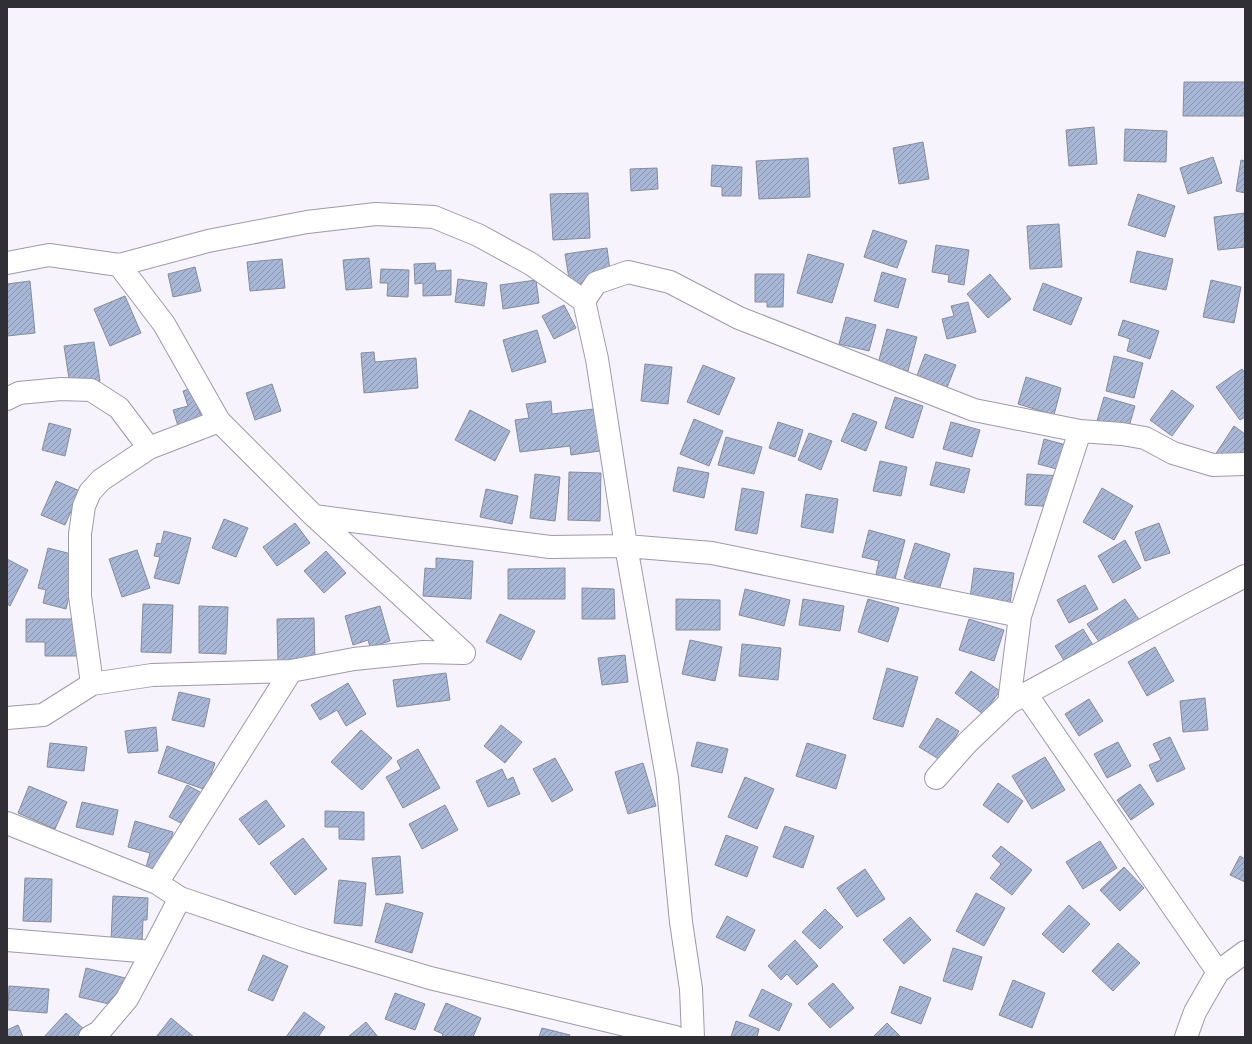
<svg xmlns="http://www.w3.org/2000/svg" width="1252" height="1044" viewBox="0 0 1252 1044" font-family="'Space Grotesk',sans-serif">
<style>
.building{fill:url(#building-hatch);stroke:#848c9e}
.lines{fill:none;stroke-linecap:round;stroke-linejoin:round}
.minor-casing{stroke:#9e99ac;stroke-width:24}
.minor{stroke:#fff;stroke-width:22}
</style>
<defs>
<pattern id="building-hatch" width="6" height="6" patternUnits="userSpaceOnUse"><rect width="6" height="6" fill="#a8b7d6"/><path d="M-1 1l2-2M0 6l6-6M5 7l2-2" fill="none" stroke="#8995ae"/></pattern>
</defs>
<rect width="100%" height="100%" fill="#f6f3fc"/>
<path class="building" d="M1184,82H1245V116H1183Z
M1094,127L1097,164L1069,166L1066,130Z
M1125,129L1167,131L1166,162L1124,161Z
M923,142L929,179L899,184L893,148Z
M1213,157L1222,183L1188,194L1180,168Z
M808,158L810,197L759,199L756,161Z
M1241,160L1245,161V193L1236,191Z
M712,165L742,167L741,196H722V187L711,186Z
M657,168L658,189L631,191L630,169Z
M588,193L590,238L553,240L550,194Z
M1138,194L1175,206L1165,237L1128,225Z
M1245,213V247L1218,250L1214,217Z
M1059,224L1062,267L1030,269L1027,226Z
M873,230L907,241L897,268L864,257Z
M936,245L969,250L964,285L948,282L949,275L932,272Z
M607,248L612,285L571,291L565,254Z
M1137,251L1173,259L1166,290L1130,282Z
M808,254L844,264L832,303L797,293Z
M369,258L372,288L346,290L343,260Z
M282,259L285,288L250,291L247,262Z
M435,263L436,271L451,270V295L423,296V283L415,284L414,264Z
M195,267L201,291L173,297L168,274Z
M381,269L409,270L408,297L387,296L388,283H380Z
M882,272L906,279L898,308L874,301Z
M755,274H784L783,307H767V302H755Z
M990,274L1011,299L988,318L967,294Z
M458,279L487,283L484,306L455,302Z
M536,280L539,303L503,309L500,285Z
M1211,280L1241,287L1234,323L1203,317Z
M30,281L35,333L7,336V284Z
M1043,283L1082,298L1071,325L1033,310Z
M125,296L141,333L110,346L94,309Z
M968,302L976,332L947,339L942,319L954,316L951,306Z
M564,305L576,328L554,339L542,316Z
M846,317L876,325L869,351L839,344Z
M1123,320L1159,331L1150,359L1127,351L1130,339L1118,335Z
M887,329L917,337L908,371L878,364Z
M537,330L546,362L512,372L503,340Z
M94,342L100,381L70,385L64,346Z
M374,352L375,362L416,358L418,388L364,393L361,353Z
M925,354L956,365L946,390L916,378Z
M1114,356L1143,363L1134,398L1106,391Z
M645,364L672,367L668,404L641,401Z
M703,365L735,378L719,415L687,402Z
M1242,369L1245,373V417L1240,420L1216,387Z
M1026,377L1061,388L1054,415L1018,404Z
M272,384L281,411L255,420L246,393Z
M192,388L203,422L179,429L173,410L188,406L183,391Z
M1172,390L1194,406L1172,436L1150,420Z
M895,397L923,406L913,438L885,428Z
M1104,397L1135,406L1128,430L1097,421Z
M551,401L552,414L594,409L600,451L571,455L570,446L520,452L515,420L529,418L526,404Z
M470,410L510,431L495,461L455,440Z
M853,413L877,422L866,451L841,441Z
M694,419L723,431L709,466L680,454Z
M778,422L803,430L795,457L769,448Z
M951,422L980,430L972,457L943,449Z
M49,423L71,429L65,456L42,450Z
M1234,426L1245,434V460L1213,458Z
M809,433L832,441L821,470L798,460Z
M726,437L762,447L754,474L718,465Z
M1044,439L1070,446L1064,471L1038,464Z
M880,461L907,467L901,496L873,491Z
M936,462L970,469L964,493L930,485Z
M678,467L709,473L704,498L673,491Z
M569,472L601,473L600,521L568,520Z
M535,474L560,477L555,521L530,518Z
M1027,474L1061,476L1059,507L1025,505Z
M56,481L80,491L65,525L41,515Z
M742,488L764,492L757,534L735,530Z
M1102,488L1133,506L1114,540L1083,522Z
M486,489L518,496L512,524L480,517Z
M806,494L838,499L833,533L801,527Z
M224,519L248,528L236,557L212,548Z
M295,523L310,543L277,566L263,547Z
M1159,523L1170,553L1145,561L1135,532Z
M869,530L905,540L894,583L875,579L879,561L862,557Z
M164,531L191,538L179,584L154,578L160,557L154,556L157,543L161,544Z
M1125,540L1141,568L1113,583L1098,556Z
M915,543L950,554L939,590L904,578Z
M48,548L79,556L66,609L43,603L46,590L38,588Z
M137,550L150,588L122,597L109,559Z
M326,551L346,573L324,593L304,571Z
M436,558L473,561L471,599L423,596L425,568L436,569Z
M7,559L28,570L10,606L7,604Z
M565,568V599H508V569Z
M974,568L1014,573L1010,604L970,598Z
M1085,585L1098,609L1069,623L1057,600Z
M582,588L614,589L615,619H582Z
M745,589L790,600L784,626L739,615Z
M676,599L720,600V630H676Z
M803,599L844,606L840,631L799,625Z
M868,599L899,608L888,642L858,632Z
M1125,599L1148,633L1110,658L1087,624Z
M143,604L173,605L171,653L141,652Z
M199,606L228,607L226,654L199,653Z
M380,606L390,641L370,647L368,640L353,645L345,616Z
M500,614L535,631L521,660L486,642Z
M314,618L315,663H278L277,619Z
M26,619H80V656H45V642H26Z
M969,619L1004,630L994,661L959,650Z
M1083,629L1101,658L1073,675L1055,646Z
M690,640L722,647L715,681L682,674Z
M742,644L781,648L778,680L739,676Z
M1155,647L1174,681L1147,696L1128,662Z
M625,655L628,682L602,685L598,658Z
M887,668L918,677L903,727L873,719Z
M971,671L1000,691L983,714L955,693Z
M446,673L450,700L397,707L393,680Z
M348,683L366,714L346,726L337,710L320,720L311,705Z
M179,692L210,699L204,727L172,720Z
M1205,698L1208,730L1183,732L1180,701Z
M1089,699L1103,721L1079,736L1065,714Z
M937,718L959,731L942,761L919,747Z
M501,725L522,742L505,763L484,746Z
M156,727L158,751L128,753L125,731Z
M361,730L392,758L362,790L331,762Z
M1170,737L1185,769L1157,782L1149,765L1161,760L1153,744Z
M697,742L728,749L722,773L691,766Z
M1118,742L1131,766L1107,778L1094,754Z
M50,743L87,747L84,771L47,767Z
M807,743L846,755L836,789L796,776Z
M167,746L215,763L206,790L158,773Z
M418,749L440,788L403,808L386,777L401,769L397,761Z
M1045,757L1065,790L1032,809L1012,776Z
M555,758L573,790L552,802L533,769Z
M643,763L656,806L628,814L615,772Z
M502,769L507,780L513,777L520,794L488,807L476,781Z
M745,777L774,789L757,829L728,817Z
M998,783L1023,801L1008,823L983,805Z
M1140,784L1154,804L1131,820L1117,800Z
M187,785L217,801L201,833L169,817Z
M29,786L67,802L55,829L18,813Z
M266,800L285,826L259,845L239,819Z
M82,802L118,810L113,835L76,827Z
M445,805L458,830L422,849L409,824Z
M325,811L364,812V840L339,839V827H325Z
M135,821L173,832L162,871L146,867L150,853L128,847Z
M785,826L814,836L803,868L773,857Z
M726,835L758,847L747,877L715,865Z
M303,838L327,869L295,895L270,863Z
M1100,841L1117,868L1083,889L1066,862Z
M1001,846L1032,870L1012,895L990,878L1001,864L992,856Z
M400,856L403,893L376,895L372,858Z
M1240,856L1245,859V882L1230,875Z
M1124,867L1144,888L1120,911L1100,890Z
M865,869L885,899L857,917L837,888Z
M25,878L52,879L51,922L23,921Z
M339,880L366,883L362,926L334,923Z
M976,893L1005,908L984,946L956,931Z
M113,896L148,898L147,920H143L142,942L111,940Z
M386,903L423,913L412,953L375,942Z
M1069,905L1090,924L1063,953L1042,934Z
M825,909L843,927L820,949L802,932Z
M727,916L755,930L745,951L716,937Z
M910,917L931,940L904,964L883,940Z
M795,940L818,966L797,985L787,974L781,980L768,966Z
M1118,943L1140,963L1113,991L1092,971Z
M953,948L982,957L972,990L943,981Z
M263,955L288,966L273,1001L248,990Z
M86,968L129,979L122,1007L79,997Z
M1013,980L1045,993L1032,1028L999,1015Z
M833,983L854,1008L830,1028L808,1004Z
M9,986L49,989L47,1013L8,1010Z
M900,986L931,998L921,1024L891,1013Z
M762,989L792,1004L779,1031L749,1016Z
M395,993L425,1004L415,1030L385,1019Z
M446,1003L481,1018L473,1037H442L443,1034L434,1030Z
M304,1012L325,1027L318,1037H286Z
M66,1013L86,1031L80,1037H44Z
M171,1018L194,1037H156Z
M736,1021L759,1029L757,1037H731Z
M366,1022L378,1037H348Z
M887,1023L901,1037H873Z
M18,1025L23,1037H7V1030Z
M542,1028L570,1035L569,1037H539Z"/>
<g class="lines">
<defs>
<path id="minor" d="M7,263L49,255L119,265L164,324L219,421
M119,265L208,241L307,222L376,214L434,217L478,235L531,264L584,301L597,359L626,546L667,778L681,922L691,989L693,1037
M584,301L596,283L628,272L670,282L739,318L974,410L1080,431L1020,616
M7,399L19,393L61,389L91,390L119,408L149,448
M1080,431L1122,434L1145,438L1173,453L1213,465L1245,464
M314,516L550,547L626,546L712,553L1020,616L1009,703
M92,684L80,596V534L84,506L90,492L101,480L149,448L219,421L314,516L464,653
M1026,694L1218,972
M7,718L43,715L92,684L152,675L291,671
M936,778L967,743L1009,703L1189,605L1245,576
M7,823L157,883L180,898L304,940L430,978L675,1037
M157,883L291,671L354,659L423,652L464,653
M7,940L152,952
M90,1037L99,1032L127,999L152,952L180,898
M1186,1037L1195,1012L1218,972L1245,952"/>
</defs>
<use href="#minor" class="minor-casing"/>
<use href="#minor" class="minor"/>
</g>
<rect width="1252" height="1044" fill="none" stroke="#312f36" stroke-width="16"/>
</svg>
